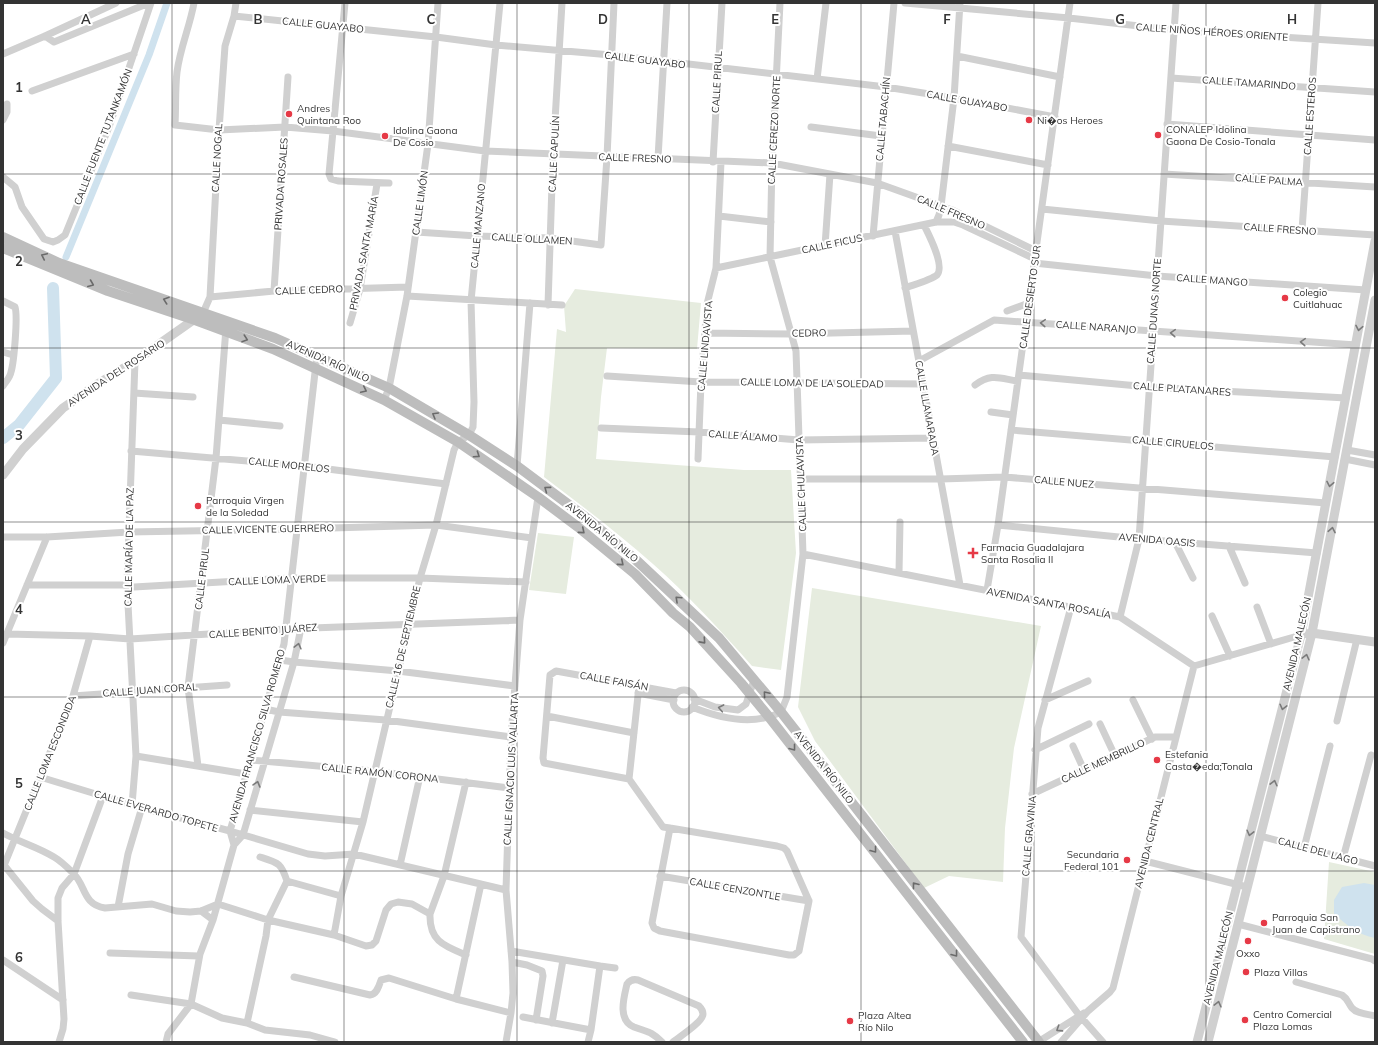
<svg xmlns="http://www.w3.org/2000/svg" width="1378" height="1045" viewBox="0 0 1378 1045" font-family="Mulish,sans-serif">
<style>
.green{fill:#e6ecdf}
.water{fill:#cfe2ee}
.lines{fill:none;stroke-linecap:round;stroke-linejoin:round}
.canal{stroke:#cfe2ee;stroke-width:7}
.river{stroke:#cfe2ee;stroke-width:12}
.minor{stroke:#d0d0d0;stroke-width:7}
.tertiary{stroke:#d0d0d0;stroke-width:9}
.secondary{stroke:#bdbdbd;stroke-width:10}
.oneway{stroke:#6a6a6a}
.oneway2{stroke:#7a7a7a}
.grid{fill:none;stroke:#333;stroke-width:1;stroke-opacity:0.55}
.poi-dot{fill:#e63946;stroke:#fff;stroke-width:1.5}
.labels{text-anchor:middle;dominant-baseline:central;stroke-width:4;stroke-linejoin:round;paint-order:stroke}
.street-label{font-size:10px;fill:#333;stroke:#fff}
.poi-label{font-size:10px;fill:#333;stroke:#fff;text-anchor:start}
.grid-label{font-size:13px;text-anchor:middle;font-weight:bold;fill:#333;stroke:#fff;stroke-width:4;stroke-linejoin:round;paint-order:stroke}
</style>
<rect width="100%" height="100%" fill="#fff"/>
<path class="green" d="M575,289L701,303L697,349L607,348L601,397L596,459L744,470H791L796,553L781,670L752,666C721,631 688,595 653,564C618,533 581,505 544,477L557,329L566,332L564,306Z
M538,533L574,537L566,594L529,590Z
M812,588L1041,626L1014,748L1005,828L1003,882L949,876L924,888L815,741L798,707Z
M1329,862L1375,872V954L1324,939Z"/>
<path class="water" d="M1364,883L1375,885V938C1358,935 1347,925 1334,914V900L1342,887Z"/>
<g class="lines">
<path class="canal" d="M66,257L149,55L167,3"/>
<path class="river" d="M3,438L19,425L56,378L53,288"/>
<path class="minor" d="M194,3C190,26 180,48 177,72C175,89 176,107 175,125L219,130L285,127L333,131L485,151L772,163L877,183L952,210L1036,251
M345,3L329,174L331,179L338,181L389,183
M905,3L1069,18L1174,30L1375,43
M234,16L436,37L496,45L611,55L886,87L954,98L1055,117
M45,36L54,42L149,3
M3,54L45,36L116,3
M957,56L1060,77
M1171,78L1375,92
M817,79L826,3
M32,91L134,54
M3,120L7,112V104
M1167,124L1375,140
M811,127L881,136
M948,146L1048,165
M658,158L667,3
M713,162L722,3
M1164,174L1375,187
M3,177L15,187L22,207L44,239L53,242L58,240L65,235L109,127L151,3
M1042,209L1161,221L1375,235
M719,216L771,222
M936,222L939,215L941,206L954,98L960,3
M1302,230L1318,3
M895,231L960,585
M416,232L477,236L550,238L601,245L607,157L614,3
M873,236L894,3
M825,246L830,174
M1034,263L1157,276L1366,290
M716,268L936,222H954L963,225L1035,259
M905,288C913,285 931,280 937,275C945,266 929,235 924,225
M274,291L288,77
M407,296L562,305
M210,297L274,291L408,287
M3,301L15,307C18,316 14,362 11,372C10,378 6,381 3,386
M548,305L553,154L562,3
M1007,311L1029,303
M203,313L210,297L219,130L225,46L234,16L236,3
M350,323L360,289L377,184
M705,333L792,334L913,331
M3,352L13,355
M919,361L994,320L1356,345
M1019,375L1149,387L1346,398
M607,376L701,382L923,384
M975,385C991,373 999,378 1017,381
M134,393L193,397
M384,400L389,388L407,296L428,144L438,3
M991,412L1013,415
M219,420L280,426
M601,428L699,432L799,440L933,438
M1011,430L1335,457
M1347,450L1375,455
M131,451L304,466L446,484
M698,459L701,382L707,304L716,268L721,162
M1345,459L1375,465
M517,466L530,303
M801,479H941L1004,477L1326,503
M998,525L1139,539L1317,553
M3,537H47L129,532L297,529L436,525L532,538
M1175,542L1193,578
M1229,546L1245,583
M803,554L1120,617L1194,666L1301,635
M899,573L900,522
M27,585H127L134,587L291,578H420L526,582
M987,590L998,525L1070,3
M1071,607L1038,728L1021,937L1079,1015L1103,1042
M1257,607L1271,644
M1212,616L1230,656
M1120,617L1139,539L1176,3
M7,634L90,636L130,639L286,629L520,620
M3,643L47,537
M280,660L294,662L398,671L515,686
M639,686L629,779L663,827L670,828L777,846L784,848L787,851L809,901L799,951L794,955H789L660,931L654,928L652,923L670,828
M673 701a11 11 0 1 1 22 0a11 11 0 1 1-22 0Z
M638,693L674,700
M73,696L227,685
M694,699L715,707L738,710L746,704L754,680
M1045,700L1088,681
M1133,700L1152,739
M692,707C719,718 754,726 781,712L787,697L803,554L796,351L770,257L772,163L780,3
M265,709L279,712L386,720L511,737
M547,716L634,733
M1337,721L1357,639
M1100,724L1115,756
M1073,746L1084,770
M1035,750L1089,724
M136,756L246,774
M250,760L374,771L509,788
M198,766L188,687L216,458L226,328
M40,777L132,805L230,831L308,854L325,856L354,854L506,890
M629,779L544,763L543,758L550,675L556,671L676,693
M466,782L444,876L430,914C429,941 444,946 466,955
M1032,794L1155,737H1175
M132,805L136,756L127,585L135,361
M250,810L363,822
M3,833C19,842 38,847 54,857C61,861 67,867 73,873C86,885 82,904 105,908L152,904L176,911L190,912L201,911L218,904L268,920L334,935L366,946L372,945L376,941L386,910L391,904L398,902L412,904L430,914
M1260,836L1375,866
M234,845L230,831L284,644L317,355
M1304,848L1330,746
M1343,858L1371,755
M1145,861L1247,887
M4,865L33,901L42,909L58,921
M400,865L420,776
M3,868L73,696L90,636
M660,876L809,901
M287,881L341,896
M118,907L128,854L142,807
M201,911L213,920
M1238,924L1372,959L1375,961
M334,935L341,896L363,822L420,578L436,525L454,450L458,442L469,435L473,427L474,402L471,301L500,3
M511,951L600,966
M110,953L199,956
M3,960L63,1000
M512,962L527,965L542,971L543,976L536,1020
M294,977L370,995C377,994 379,986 381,980L389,978L456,999L511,1013
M1296,982L1342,995C1348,999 1348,1003 1352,1008C1357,1014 1368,1014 1375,1016
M131,995L191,1004L222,1018L247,1023L265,1030L310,1035L335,1042
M456,999L481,884
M523,1017L591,1030L588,1042
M247,1023L266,936L268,920L287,881C281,863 279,863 260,857
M552,1023L563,960
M591,1030L600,966L615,968
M59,1042L63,1029L64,1019L58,921V898L62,888L74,874L103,796
M166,1042L168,1034L191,1004L200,954L213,920L234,845L243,835L294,662L301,628
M506,1042L511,1013L513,993L512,962L506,890L511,737L520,620L538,497
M662,1042C651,1031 647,1032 634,1027C617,1020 624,997 627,984C630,980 634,979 638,980L699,1006C701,1008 703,1011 703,1014C703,1022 679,1037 673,1042
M1038,1042L1084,1013
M1061,1042L1088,1011L1110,992L1113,988L1194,666"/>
<path class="tertiary" d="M3,475L23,449L63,408L99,383L135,361L199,316
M1307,634L1312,633L1375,642
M1197,1042L1301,635L1375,241
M1208,1042L1312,633L1375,300"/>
<path class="secondary" d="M3,237L59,263L275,338L389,388L469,435L517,466L588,519L636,560L719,638L781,712L1039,1042
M3,248L108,291L195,320L273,349L384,400L458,442L538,497L578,527L635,574L673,613L690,627L741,683L769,717L1023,1042"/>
</g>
<defs><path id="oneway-chevron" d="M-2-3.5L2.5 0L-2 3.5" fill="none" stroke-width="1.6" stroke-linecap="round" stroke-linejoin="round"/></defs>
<g class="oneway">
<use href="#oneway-chevron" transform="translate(44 256) rotate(-155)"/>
<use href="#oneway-chevron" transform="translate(91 284) rotate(22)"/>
<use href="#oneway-chevron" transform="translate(166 300) rotate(-161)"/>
<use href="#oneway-chevron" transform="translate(245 339) rotate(19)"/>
<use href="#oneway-chevron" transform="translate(364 390) rotate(25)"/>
<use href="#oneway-chevron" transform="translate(435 415) rotate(-150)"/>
<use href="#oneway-chevron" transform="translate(477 455) rotate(34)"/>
<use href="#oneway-chevron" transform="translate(547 489) rotate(-143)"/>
<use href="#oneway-chevron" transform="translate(582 531) rotate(40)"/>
<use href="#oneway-chevron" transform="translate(621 563) rotate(40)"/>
<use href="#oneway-chevron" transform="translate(678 599) rotate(-137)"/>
<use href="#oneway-chevron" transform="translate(703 641) rotate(48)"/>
<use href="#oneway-chevron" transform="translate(766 694) rotate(-130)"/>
<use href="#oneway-chevron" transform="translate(793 748) rotate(52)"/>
<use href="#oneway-chevron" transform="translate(874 850) rotate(52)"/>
<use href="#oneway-chevron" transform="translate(915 885) rotate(-128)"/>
<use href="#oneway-chevron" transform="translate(955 954) rotate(52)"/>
</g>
<g class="oneway2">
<use href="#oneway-chevron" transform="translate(1043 323) rotate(-176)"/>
<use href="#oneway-chevron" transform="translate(1359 328) rotate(101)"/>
<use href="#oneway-chevron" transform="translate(1173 333) rotate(-176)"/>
<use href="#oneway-chevron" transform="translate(1303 342) rotate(-176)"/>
<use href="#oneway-chevron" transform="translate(1330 484) rotate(101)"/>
<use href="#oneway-chevron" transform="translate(1332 530) rotate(-79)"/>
<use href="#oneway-chevron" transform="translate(298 646) rotate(-76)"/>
<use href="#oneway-chevron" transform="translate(1306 657) rotate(-76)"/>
<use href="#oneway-chevron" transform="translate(1283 707) rotate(104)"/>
<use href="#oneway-chevron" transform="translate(721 708) rotate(-169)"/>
<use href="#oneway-chevron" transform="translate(1274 783) rotate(-76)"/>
<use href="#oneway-chevron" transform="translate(257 784) rotate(-74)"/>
<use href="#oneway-chevron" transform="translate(1250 833) rotate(104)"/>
<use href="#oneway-chevron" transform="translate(1218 1004) rotate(-76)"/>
<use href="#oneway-chevron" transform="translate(1059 1029) rotate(147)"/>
</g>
<path class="grid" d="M172,3V1042M344,3V1042M517,3V1042M689,3V1042M861,3V1042M1034,3V1042M1206,3V1042M3,174H1375M3,348H1375M3,522H1375M3,697H1375M3,871H1375"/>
<g class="poi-dot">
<circle cx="289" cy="114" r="4"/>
<circle cx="1029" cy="120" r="4"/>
<circle cx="1158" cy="135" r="4"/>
<circle cx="385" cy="136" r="4"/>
<circle cx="1285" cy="298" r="4"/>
<circle cx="198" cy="506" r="4"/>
<path d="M971 547h4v4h4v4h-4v4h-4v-4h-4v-4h4z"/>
<circle cx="1157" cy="760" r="4"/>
<circle cx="1127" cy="860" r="4"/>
<circle cx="1264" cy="923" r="4"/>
<circle cx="1248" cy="941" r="4"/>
<circle cx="1246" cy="972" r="4"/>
<circle cx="1245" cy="1020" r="4"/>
<circle cx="850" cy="1021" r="4"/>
</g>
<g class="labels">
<g class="street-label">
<text transform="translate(323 25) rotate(6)">CALLE GUAYABO</text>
<text transform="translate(1212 32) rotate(4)">CALLE NIÑOS HÉROES ORIENTE</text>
<text transform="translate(645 60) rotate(7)">CALLE GUAYABO</text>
<text transform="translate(717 82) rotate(-87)">CALLE PIRUL</text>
<text transform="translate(1249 83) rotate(4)">CALLE TAMARINDO</text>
<text transform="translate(967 101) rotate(10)">CALLE GUAYABO</text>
<text transform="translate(1310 116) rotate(-86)">CALLE ESTEROS</text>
<text transform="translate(883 119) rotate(-85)">CALLE TABACHÍN</text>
<text transform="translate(774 130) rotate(-87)">CALLE CEREZO NORTE</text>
<text transform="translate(103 137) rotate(-69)">CALLE FUENTE TUTANKAMÓN</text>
<text transform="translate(554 154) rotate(-87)">CALLE CAPULÍN</text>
<text transform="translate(217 158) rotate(-87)">CALLE NOGAL</text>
<text transform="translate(635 158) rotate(2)">CALLE FRESNO</text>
<text transform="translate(1269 180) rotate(4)">CALLE PALMA</text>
<text transform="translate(281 184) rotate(-86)">PRIVADA ROSALES</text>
<text transform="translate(420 203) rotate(-82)">CALLE LIMÓN</text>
<text transform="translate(951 212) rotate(23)">CALLE FRESNO</text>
<text transform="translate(478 226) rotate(-85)">CALLE MANZANO</text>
<text transform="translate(1280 229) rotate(4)">CALLE FRESNO</text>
<text transform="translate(532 239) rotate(3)">CALLE OLLAMEN</text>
<text transform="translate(832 244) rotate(-12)">CALLE FICUS</text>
<text transform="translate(364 253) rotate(-79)">PRIVADA SANTA MARÍA</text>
<text transform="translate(1212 280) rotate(4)">CALLE MANGO</text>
<text transform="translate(309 290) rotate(-2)">CALLE CEDRO</text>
<text transform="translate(1030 297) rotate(-82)">CALLE DESIERTO SUR</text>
<text transform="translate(1154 311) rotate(-86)">CALLE DUNAS NORTE</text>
<text transform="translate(1096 327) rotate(4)">CALLE NARANJO</text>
<text transform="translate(809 333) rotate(-1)">CEDRO</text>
<text transform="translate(705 346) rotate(-85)">CALLE LINDAVISTA</text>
<text transform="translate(328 361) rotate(24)">AVENIDA RÍO NILO</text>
<text transform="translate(116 373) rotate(-33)">AVENIDA DEL ROSARIO</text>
<text transform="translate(812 383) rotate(1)">CALLE LOMA DE LA SOLEDAD</text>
<text transform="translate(1182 389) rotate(4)">CALLE PLATANARES</text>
<text transform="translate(927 408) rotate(80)">CALLE LLAMARADA</text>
<text transform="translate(743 436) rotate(4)">CALLE ÁLAMO</text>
<text transform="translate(1173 443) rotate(5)">CALLE CIRUELOS</text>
<text transform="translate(289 465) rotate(6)">CALLE MORELOS</text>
<text transform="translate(1064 482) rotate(5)">CALLE NUEZ</text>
<text transform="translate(801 484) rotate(-92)">CALLE CHULAVISTA</text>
<text transform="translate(268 529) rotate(-1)">CALLE VICENTE GUERRERO</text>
<text transform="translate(602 532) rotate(39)">AVENIDA RÍO NILO</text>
<text transform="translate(1157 540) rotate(5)">AVENIDA OASIS</text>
<text transform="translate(129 547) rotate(-89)">CALLE MARÍA DE LA PAZ</text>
<text transform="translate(202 579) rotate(-83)">CALLE PIRUL</text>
<text transform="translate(277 580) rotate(-2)">CALLE LOMA VERDE</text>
<text transform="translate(1049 603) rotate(11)">AVENIDA SANTA ROSALÍA</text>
<text transform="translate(263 631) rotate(-4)">CALLE BENITO JUÁREZ</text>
<text transform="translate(1297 644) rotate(-77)">AVENIDA MALECÓN</text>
<text transform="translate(403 647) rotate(-77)">CALLE 16 DE SEPTIEMBRE</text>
<text transform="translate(614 681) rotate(10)">CALLE FAISÁN</text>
<text transform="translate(150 690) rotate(-4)">CALLE JUAN CORAL</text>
<text transform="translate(257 736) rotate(-74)">AVENIDA FRANCISCO SILVA ROMERO</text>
<text transform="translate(50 753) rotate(-68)">CALLE LOMA ESCONDIDA</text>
<text transform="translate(1103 761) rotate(-25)">CALLE MEMBRILLO</text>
<text transform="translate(824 767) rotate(52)">AVENIDA RÍO NILO</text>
<text transform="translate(511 769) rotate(-87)">CALLE IGNACIO LUIS VALLARTA</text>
<text transform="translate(380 773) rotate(6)">CALLE RAMÓN CORONA</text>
<text transform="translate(156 811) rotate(16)">CALLE EVERARDO TOPETE</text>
<text transform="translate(1029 836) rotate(-85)">CALLE GRAVINIA</text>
<text transform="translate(1149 843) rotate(-76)">AVENIDA CENTRAL</text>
<text transform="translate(1318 851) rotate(15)">CALLE DEL LAGO</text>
<text transform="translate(735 889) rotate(10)">CALLE CENZONTLE</text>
<text transform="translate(1218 958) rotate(-76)">AVENIDA MALECÓN</text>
</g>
<g class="poi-label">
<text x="297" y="108">Andres<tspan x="297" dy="12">Quintana Roo</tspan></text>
<text x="1037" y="120">Ni�os Heroes</text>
<text x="1166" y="129">CONALEP Idolina<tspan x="1166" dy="12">Gaona De Cosio-Tonala</tspan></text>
<text x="393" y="130">Idolina Gaona<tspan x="393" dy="12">De Cosio</tspan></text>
<text x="1293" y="292">Colegio<tspan x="1293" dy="12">Cuitlahuac</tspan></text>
<text x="206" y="500">Parroquia Virgen<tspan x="206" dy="12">de la Soledad</tspan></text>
<text x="981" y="547">Farmacia Guadalajara<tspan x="981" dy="12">Santa Rosalia II</tspan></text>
<text x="1165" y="754">Estefania<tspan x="1165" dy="12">Casta�eda;Tonala</tspan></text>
<text x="1119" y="854" text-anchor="end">Secundaria<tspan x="1119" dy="12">Federal 101</tspan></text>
<text x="1272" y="917">Parroquia San<tspan x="1272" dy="12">Juan de Capistrano</tspan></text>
<text x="1248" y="953" text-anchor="middle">Oxxo</text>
<text x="1254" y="972">Plaza Villas</text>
<text x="1253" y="1014">Centro Comercial<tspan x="1253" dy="12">Plaza Lomas</tspan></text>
<text x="858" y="1015">Plaza Altea<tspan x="858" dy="12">Río Nilo</tspan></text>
</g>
</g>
<g class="grid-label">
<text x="86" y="24">A</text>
<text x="258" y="24">B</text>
<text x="431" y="24">C</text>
<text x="603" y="24">D</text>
<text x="775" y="24">E</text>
<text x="947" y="24">F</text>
<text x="1120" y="24">G</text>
<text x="1292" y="24">H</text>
<text x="19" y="92">1</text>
<text x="19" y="266">2</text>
<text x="19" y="440">3</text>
<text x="19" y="614">4</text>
<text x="19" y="788">5</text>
<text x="19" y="962">6</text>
</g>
<rect width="1378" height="1045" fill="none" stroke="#333333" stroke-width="8"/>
</svg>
